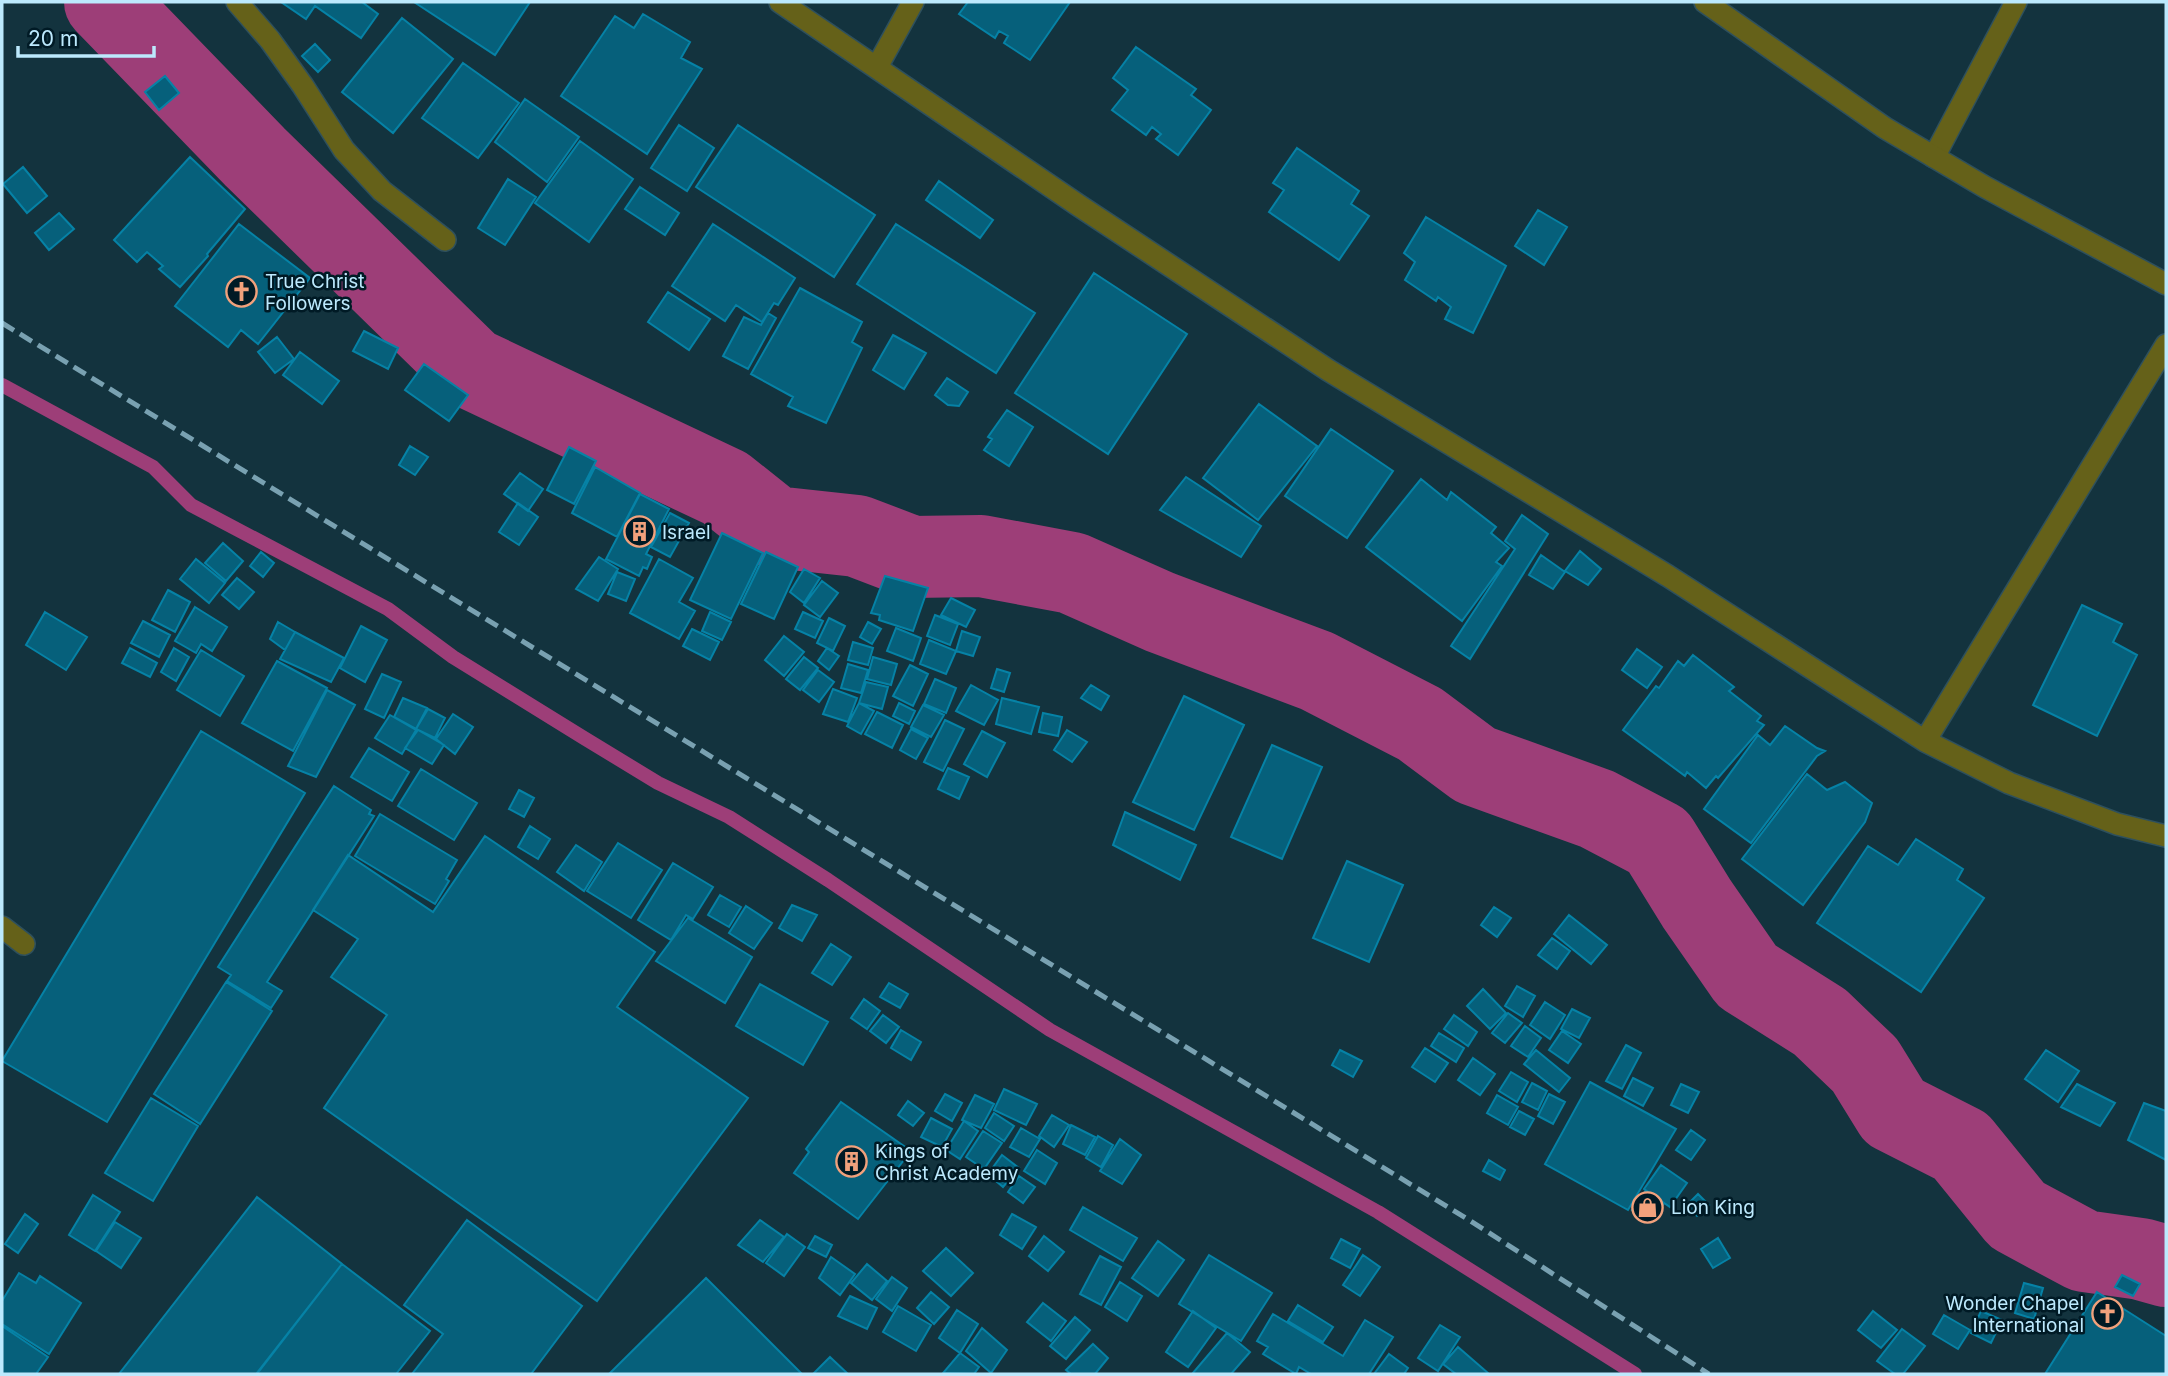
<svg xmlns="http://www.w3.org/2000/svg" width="2168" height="1376" viewBox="0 0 2168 1376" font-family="Inter,sans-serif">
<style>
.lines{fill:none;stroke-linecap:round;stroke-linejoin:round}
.stream{stroke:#9d3e78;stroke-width:14}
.river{stroke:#9d3e78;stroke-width:82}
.building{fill:#06607b;stroke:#0682a6;stroke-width:2}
.lane-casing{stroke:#2e505d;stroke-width:24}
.street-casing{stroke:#2e505d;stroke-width:24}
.lane{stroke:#656119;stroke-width:21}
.street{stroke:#656119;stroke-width:21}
.rail{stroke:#79a1b1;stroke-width:5;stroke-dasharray:14 7;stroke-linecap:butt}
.labels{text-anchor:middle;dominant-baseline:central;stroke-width:5;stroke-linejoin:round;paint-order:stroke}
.poi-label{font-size:19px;fill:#bce9fd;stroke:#001a25;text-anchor:start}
</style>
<rect width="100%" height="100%" fill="#13333e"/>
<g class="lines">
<path class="stream" d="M2,385L153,467L191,505L388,609L453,657L584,738L658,783L729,817L828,880L1050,1030L1378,1212L1635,1374"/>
<path class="river" d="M105,2L255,157L471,368L725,488L774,527L857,536L912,557L981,556L1072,573L1160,612L1317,671L1420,724L1475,765L1597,809L1658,841L1697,904L1747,976L1820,1022L1865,1065L1894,1112L1961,1146L2017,1215L2084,1251L2141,1259L2166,1266"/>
</g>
<path class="building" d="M281,2H362L378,14L361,38L315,6L306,19Z
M414,2H530L495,55Z
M968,2H1070L1030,60L1004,43L1008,36L999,31L995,38L959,14Z
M643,14L690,42L681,58L702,69L647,154L561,96L615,16L634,28Z
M402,18L453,59L393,133L342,92Z
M315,44L330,60L318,72L302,56Z
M1136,47L1196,89L1191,95L1211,110L1178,155L1156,139L1161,134L1152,127L1146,135L1112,110L1128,90L1113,78Z
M463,63L519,103L478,158L422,118Z
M165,76L179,93L159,110L145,92Z
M525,99L579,137L547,182L495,142Z
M679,125L714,148L687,191L651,168Z
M738,125L875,215L834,277L696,187Z
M580,141L633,179L589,242L535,203Z
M1297,148L1359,191L1351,204L1369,216L1339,260L1269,212L1284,190L1273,183Z
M190,157L245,209L207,254L208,256L180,287L159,269L163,266L147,252L137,262L114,240Z
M23,167L47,196L27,213L3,184Z
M508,179L536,197L505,245L478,228Z
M939,181L993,220L980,238L926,200Z
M640,187L679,213L665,235L625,209Z
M1538,210L1567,227L1544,265L1515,246Z
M59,213L74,229L49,250L35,233Z
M1426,217L1506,266L1473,333L1445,319L1451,307L1438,297L1436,301L1405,280L1415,262L1404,253Z
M239,224L310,278L258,344L241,330L228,347L175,306Z
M713,224L795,278L778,305L774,303L762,322L736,305L725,321L672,286Z
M896,224L1035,313L996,373L857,284Z
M1094,273L1187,334L1108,454L1015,393Z
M800,288L862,322L852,342L862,348L826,423L788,406L793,397L751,374Z
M668,292L710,319L689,350L648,322Z
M768,313L776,318L748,369L723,356L744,317L761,325Z
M364,331L398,348L388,369L353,351Z
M893,335L926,353L904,389L873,370Z
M277,337L294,359L275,373L258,352Z
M300,352L339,381L322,404L283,375Z
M424,364L468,395L449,421L405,390Z
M947,378L968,392L959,406L948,405L935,395Z
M1259,404L1317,446L1258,520L1203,478Z
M1007,410L1033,427L1009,466L984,450L992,439L988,437Z
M1331,429L1393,471L1347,538L1285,496Z
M410,446L428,457L415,475L399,465Z
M569,447L596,461L574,504L547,490Z
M595,467L640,493L617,537L572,513Z
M520,473L543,489L528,511L504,494Z
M1186,477L1261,526L1241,557L1160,510Z
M1421,479L1447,500L1451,492L1496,527L1491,533L1509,548L1496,562L1502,566L1462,621L1366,547Z
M640,494L669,509L646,554L652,557L647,569L643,567L639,576L606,559Z
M518,503L538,517L519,545L499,532Z
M670,513L689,523L670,557L651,547Z
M1522,515L1548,534L1470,659L1451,646L1515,549L1505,541Z
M722,533L763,553L731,619L690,600Z
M223,543L243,561L226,581L205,563Z
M1580,551L1601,569L1588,585L1565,571Z
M261,552L274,563L263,577L250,566Z
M766,552L798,567L774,619L741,604Z
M1541,555L1565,572L1553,589L1529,575Z
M599,557L618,569L598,601L576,589Z
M196,559L225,583L209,603L180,579Z
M659,559L693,578L679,602L695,611L679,639L630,613Z
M804,569L820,578L804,603L790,592Z
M617,572L635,579L626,601L608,594Z
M885,576L928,588L913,631L879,620L880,615L871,613Z
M237,578L254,592L239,609L222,595Z
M822,581L838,593L820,617L804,605Z
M168,590L190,602L175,632L152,620Z
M951,598L975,610L966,627L941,615Z
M2082,605L2122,624L2113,642L2137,655L2097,736L2033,705Z
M195,607L227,627L212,651L201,644L196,653L175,641Z
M45,612L87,637L66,670L26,645Z
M710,612L731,622L722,640L702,631Z
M803,612L823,621L815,638L795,629Z
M935,615L958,624L950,645L927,636Z
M829,618L845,626L833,651L817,643Z
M143,621L170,635L159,657L131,643Z
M278,622L295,632L285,650L270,639Z
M868,622L881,629L872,644L860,637Z
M361,626L387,640L365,682L340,668Z
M896,628L921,638L913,661L887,651Z
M692,629L719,642L710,660L683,646Z
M962,631L980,637L973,656L956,651Z
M295,632L344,658L331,682L280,659Z
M784,636L804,652L784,676L765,660Z
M929,640L956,651L946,674L920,664Z
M853,642L873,648L868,665L848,660Z
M130,648L157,663L150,677L122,663Z
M174,648L189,657L176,681L161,672Z
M827,648L839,656L829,670L818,661Z
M1637,649L1662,667L1647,688L1622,670Z
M201,650L244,676L220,716L177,690Z
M1693,655L1734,687L1729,691L1761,716L1757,721L1764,725L1718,778L1716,776L1706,788L1687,772L1685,776L1623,730L1656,686L1659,688L1678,661L1684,666Z
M804,657L818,668L800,690L786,679Z
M873,657L897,664L891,685L867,679Z
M277,661L327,688L293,751L242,723Z
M848,664L868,670L861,693L841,688Z
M910,665L928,674L913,706L893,696Z
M997,669L1010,673L1004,692L991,688Z
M818,670L834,682L819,702L803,690Z
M382,674L401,682L384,718L365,709Z
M935,679L956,688L946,713L924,704Z
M866,682L888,687L882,709L859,703Z
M971,685L998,700L984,725L956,711Z
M1091,685L1109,696L1101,710L1081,698Z
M833,689L857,698L848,722L823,714Z
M327,690L355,705L316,777L288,766Z
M1184,696L1244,725L1194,830L1133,802Z
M403,698L427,708L416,729L394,717Z
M1002,698L1039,707L1031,734L996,724Z
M859,703L874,711L861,734L847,726Z
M899,703L915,711L909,724L893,716Z
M923,705L944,715L931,737L911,727Z
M428,709L445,718L435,738L416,729Z
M877,712L903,725L892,748L865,734Z
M1043,713L1062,717L1058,736L1039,732Z
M453,714L473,727L455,754L436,739Z
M390,715L416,730L402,754L375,738Z
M945,720L964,729L943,771L924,762Z
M1785,726L1817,748L1825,751L1817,756L1751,843L1704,809L1758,735L1770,745Z
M911,729L928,738L916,759L900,750Z
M418,730L444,745L432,764L405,748Z
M1067,730L1087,742L1072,762L1054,750Z
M201,731L305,793L107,1122L2,1061Z
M982,731L1005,743L987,777L964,764Z
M1272,745L1322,767L1282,859L1231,837Z
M369,748L409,772L392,801L351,777Z
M948,768L969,777L959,799L938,789Z
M421,769L477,803L454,840L398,806Z
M1807,774L1827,790L1845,782L1872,803L1865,822L1803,905L1742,859Z
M334,786L371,810L369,814L374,816L267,982L282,991L271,1008L227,981L231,975L218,967Z
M519,790L534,798L524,817L509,809Z
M1125,812L1196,845L1180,880L1113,845Z
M380,814L457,860L446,879L449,881L435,904L355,856Z
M530,826L550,839L538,859L518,847Z
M485,836L655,952L617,1007L748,1098L597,1301L324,1108L387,1015L331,977L358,939L313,910L348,855L433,912Z
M1916,839L1963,869L1957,880L1984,898L1921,992L1817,923L1868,846L1898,865Z
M618,843L662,870L631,918L587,891Z
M576,845L602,862L584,891L557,872Z
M1347,861L1403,885L1369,962L1313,938Z
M673,863L713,887L693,919L686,915L671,940L638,920Z
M720,895L741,907L729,927L708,915Z
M792,905L817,915L802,941L779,928Z
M746,906L772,923L754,949L729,933Z
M1494,907L1511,918L1497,937L1481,925Z
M1569,915L1607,945L1591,964L1554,934Z
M688,918L752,957L725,1003L656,961Z
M1552,938L1570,951L1557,969L1538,955Z
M831,944L851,957L832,985L812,973Z
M226,982L272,1011L200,1124L154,1094Z
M889,983L908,994L900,1008L880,997Z
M760,984L828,1022L803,1065L736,1026Z
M1517,986L1535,996L1523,1017L1505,1006Z
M1483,989L1506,1013L1490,1029L1467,1006Z
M864,999L880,1011L867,1029L851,1018Z
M1545,1002L1565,1015L1550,1039L1530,1025Z
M1572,1009L1590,1018L1579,1038L1561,1029Z
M1508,1013L1522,1023L1505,1043L1492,1033Z
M883,1015L899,1027L886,1043L870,1031Z
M1454,1015L1477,1032L1468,1046L1444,1029Z
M1525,1026L1541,1038L1528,1057L1511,1046Z
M901,1030L921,1042L911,1060L891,1048Z
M1562,1031L1581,1044L1568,1063L1549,1050Z
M1439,1033L1464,1048L1456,1062L1431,1046Z
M1626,1045L1641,1053L1622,1089L1606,1081Z
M1425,1048L1448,1063L1435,1082L1412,1067Z
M1340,1050L1362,1061L1353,1077L1332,1065Z
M1536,1050L1570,1078L1559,1092L1524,1064Z
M2046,1050L2079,1071L2058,1102L2025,1079Z
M1473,1058L1495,1074L1480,1095L1458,1080Z
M1511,1072L1528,1082L1517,1102L1499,1091Z
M1633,1078L1653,1088L1643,1106L1624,1096Z
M1590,1082L1676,1129L1628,1210L1545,1164Z
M1532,1083L1547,1091L1538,1110L1522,1102Z
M1681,1084L1699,1092L1688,1113L1671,1105Z
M2077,1084L2115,1103L2100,1126L2061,1107Z
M1004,1089L1037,1104L1026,1125L994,1110Z
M945,1094L962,1103L952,1121L935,1111Z
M1549,1094L1565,1102L1553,1124L1538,1116Z
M975,1095L994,1104L981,1128L962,1120Z
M1497,1095L1518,1107L1508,1125L1487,1113Z
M151,1098L198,1126L153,1201L105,1173Z
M908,1101L924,1113L913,1126L898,1115Z
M841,1102L911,1151L858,1219L794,1173L809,1152L806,1149Z
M2144,1103L2166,1111V1160L2128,1140Z
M1519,1111L1534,1119L1525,1135L1510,1127Z
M994,1113L1014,1126L1004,1141L985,1128Z
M1052,1115L1069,1125L1054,1147L1039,1136Z
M931,1118L952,1129L942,1147L921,1137Z
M964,1121L978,1131L960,1159L946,1150Z
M1071,1125L1095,1137L1085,1155L1063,1144Z
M1021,1128L1040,1139L1029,1157L1010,1147Z
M1691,1130L1705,1140L1691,1160L1676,1150Z
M983,1131L1002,1143L984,1169L966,1157Z
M1098,1136L1113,1145L1101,1167L1086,1158Z
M1120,1139L1141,1155L1122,1184L1100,1171Z
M1037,1150L1057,1163L1045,1184L1024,1171Z
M1002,1155L1019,1168L1003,1187L988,1174Z
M1489,1160L1505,1170L1500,1180L1483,1171Z
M1661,1165L1687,1183L1670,1207L1644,1189Z
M1019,1176L1035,1187L1023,1203L1008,1192Z
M1645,1192L1663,1205L1651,1222L1632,1210Z
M1698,1194L1709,1205L1697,1216L1686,1206Z
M93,1195L120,1212L95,1251L69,1235Z
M257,1197L342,1264L256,1374H119Z
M1083,1207L1137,1238L1123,1261L1070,1230Z
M25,1214L38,1224L18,1253L5,1244Z
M1012,1214L1036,1227L1022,1249L1000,1235Z
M467,1220L582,1306L531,1374H412L443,1334L404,1305Z
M760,1220L784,1237L763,1262L738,1245Z
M115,1222L141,1238L121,1268L96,1251Z
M787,1234L805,1247L784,1276L766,1263Z
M815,1236L832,1245L826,1257L808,1248Z
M1044,1236L1064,1252L1048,1271L1029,1256Z
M1718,1238L1730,1258L1713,1268L1701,1249Z
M1341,1239L1360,1249L1350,1268L1331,1258Z
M1158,1241L1184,1260L1158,1296L1132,1278Z
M946,1248L973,1273L951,1296L923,1271Z
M1209,1255L1272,1293L1241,1341L1179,1304Z
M1363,1255L1380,1267L1360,1296L1343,1285Z
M1100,1256L1121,1267L1101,1305L1080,1294Z
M831,1257L855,1274L840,1295L819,1278Z
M342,1264L430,1331L396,1374H257Z
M867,1264L887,1281L872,1300L851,1283Z
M19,1273L36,1283L40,1276L81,1303L49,1354L2,1324V1301Z
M2122,1275L2140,1284L2133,1296L2115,1287Z
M892,1277L907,1288L892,1311L876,1299Z
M706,1278L802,1374H609Z
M1120,1282L1142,1296L1127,1321L1105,1307Z
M2024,1283L2043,1288L2034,1319L2015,1313Z
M931,1292L949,1307L934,1324L917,1308Z
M2097,1292L2166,1336V1374H2045Z
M850,1296L877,1308L867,1329L838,1316Z
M1043,1303L1066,1321L1051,1341L1027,1322Z
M1298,1305L1333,1327L1323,1342L1288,1321Z
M898,1306L931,1325L916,1351L883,1332Z
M957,1310L978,1324L960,1353L939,1338Z
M1193,1311L1216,1328L1188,1367L1166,1352Z
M1873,1311L1897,1330L1881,1348L1858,1330Z
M1981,1311L2002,1320L1991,1343L1971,1333Z
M1273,1314L1343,1356L1365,1320L1393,1337L1369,1374H1311L1299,1367L1296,1374L1263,1354L1268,1347L1257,1341Z
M1944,1315L1970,1330L1958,1349L1933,1334Z
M1075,1317L1090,1330L1066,1359L1050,1346Z
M1440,1325L1460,1337L1438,1371L1418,1358Z
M2,1326L48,1357L36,1374H2Z
M982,1328L1007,1350L991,1373L966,1351Z
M1902,1329L1925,1346L1903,1374H1895L1877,1361Z
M1227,1333L1250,1352L1231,1374H1192Z
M1093,1344L1108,1358L1095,1374H1071L1066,1370Z
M1458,1347L1488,1373L1487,1374H1456L1443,1364Z
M960,1353L979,1367L974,1374L943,1373Z
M1389,1354L1408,1368L1404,1374H1374Z
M830,1357L848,1374H813Z"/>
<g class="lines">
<defs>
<path id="lane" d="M1934,157L2016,2
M2,927L24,944"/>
<path id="street" d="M237,2L270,40L303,86L344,150L382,191L445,240
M780,2L1078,205L1328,370L1668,576L1925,741L2009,783L2117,824L2166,836
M1705,2L1885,128L1985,187L2166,284
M877,67L913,2
M1925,741L2166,345"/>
</defs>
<use href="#lane" class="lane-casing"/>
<use href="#street" class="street-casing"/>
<use href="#lane" class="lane"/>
<use href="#street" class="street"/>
<path class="rail" d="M2,323L1469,1220L1709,1374"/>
</g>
<defs>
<symbol id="church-ring" viewBox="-11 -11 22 22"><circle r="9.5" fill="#001a25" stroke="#f1a17c" stroke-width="1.5"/><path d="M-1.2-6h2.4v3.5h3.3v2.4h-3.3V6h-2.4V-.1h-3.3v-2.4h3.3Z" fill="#f1a17c"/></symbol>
<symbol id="building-ring" viewBox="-11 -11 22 22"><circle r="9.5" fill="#001a25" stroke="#f1a17c" stroke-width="1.5"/><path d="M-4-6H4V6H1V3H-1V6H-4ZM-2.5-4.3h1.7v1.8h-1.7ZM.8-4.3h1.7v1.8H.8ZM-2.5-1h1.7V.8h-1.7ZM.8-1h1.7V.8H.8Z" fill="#f1a17c"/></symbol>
<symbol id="shop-ring" viewBox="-11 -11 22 22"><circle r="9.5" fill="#001a25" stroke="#f1a17c" stroke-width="1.5"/><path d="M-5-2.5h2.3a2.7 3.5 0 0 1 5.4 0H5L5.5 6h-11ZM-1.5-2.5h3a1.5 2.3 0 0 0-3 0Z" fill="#f1a17c"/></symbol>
</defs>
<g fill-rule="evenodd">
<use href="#church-ring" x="224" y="274" width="35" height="35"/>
<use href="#building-ring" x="622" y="514" width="35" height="35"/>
<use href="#building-ring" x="834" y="1144" width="35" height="35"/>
<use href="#shop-ring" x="1630" y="1190" width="35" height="35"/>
<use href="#church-ring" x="2090" y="1296" width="35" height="35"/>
</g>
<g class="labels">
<g class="poi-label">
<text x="265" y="281">True Christ<tspan x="265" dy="22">Followers</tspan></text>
<text x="662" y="532">Israel</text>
<text x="875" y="1151">Kings of<tspan x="875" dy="22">Christ Academy</tspan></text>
<text x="1671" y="1207">Lion King</text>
<text x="2084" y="1303" text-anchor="end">Wonder Chapel<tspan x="2084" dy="22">International</tspan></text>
</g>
</g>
<rect width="2168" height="1376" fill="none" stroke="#bce9fd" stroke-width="7"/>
<path d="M18 46v10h136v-10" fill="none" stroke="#bce9fd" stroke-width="3.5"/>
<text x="28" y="46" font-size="21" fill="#bce9fd" stroke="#001a25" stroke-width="5" paint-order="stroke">20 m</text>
</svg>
